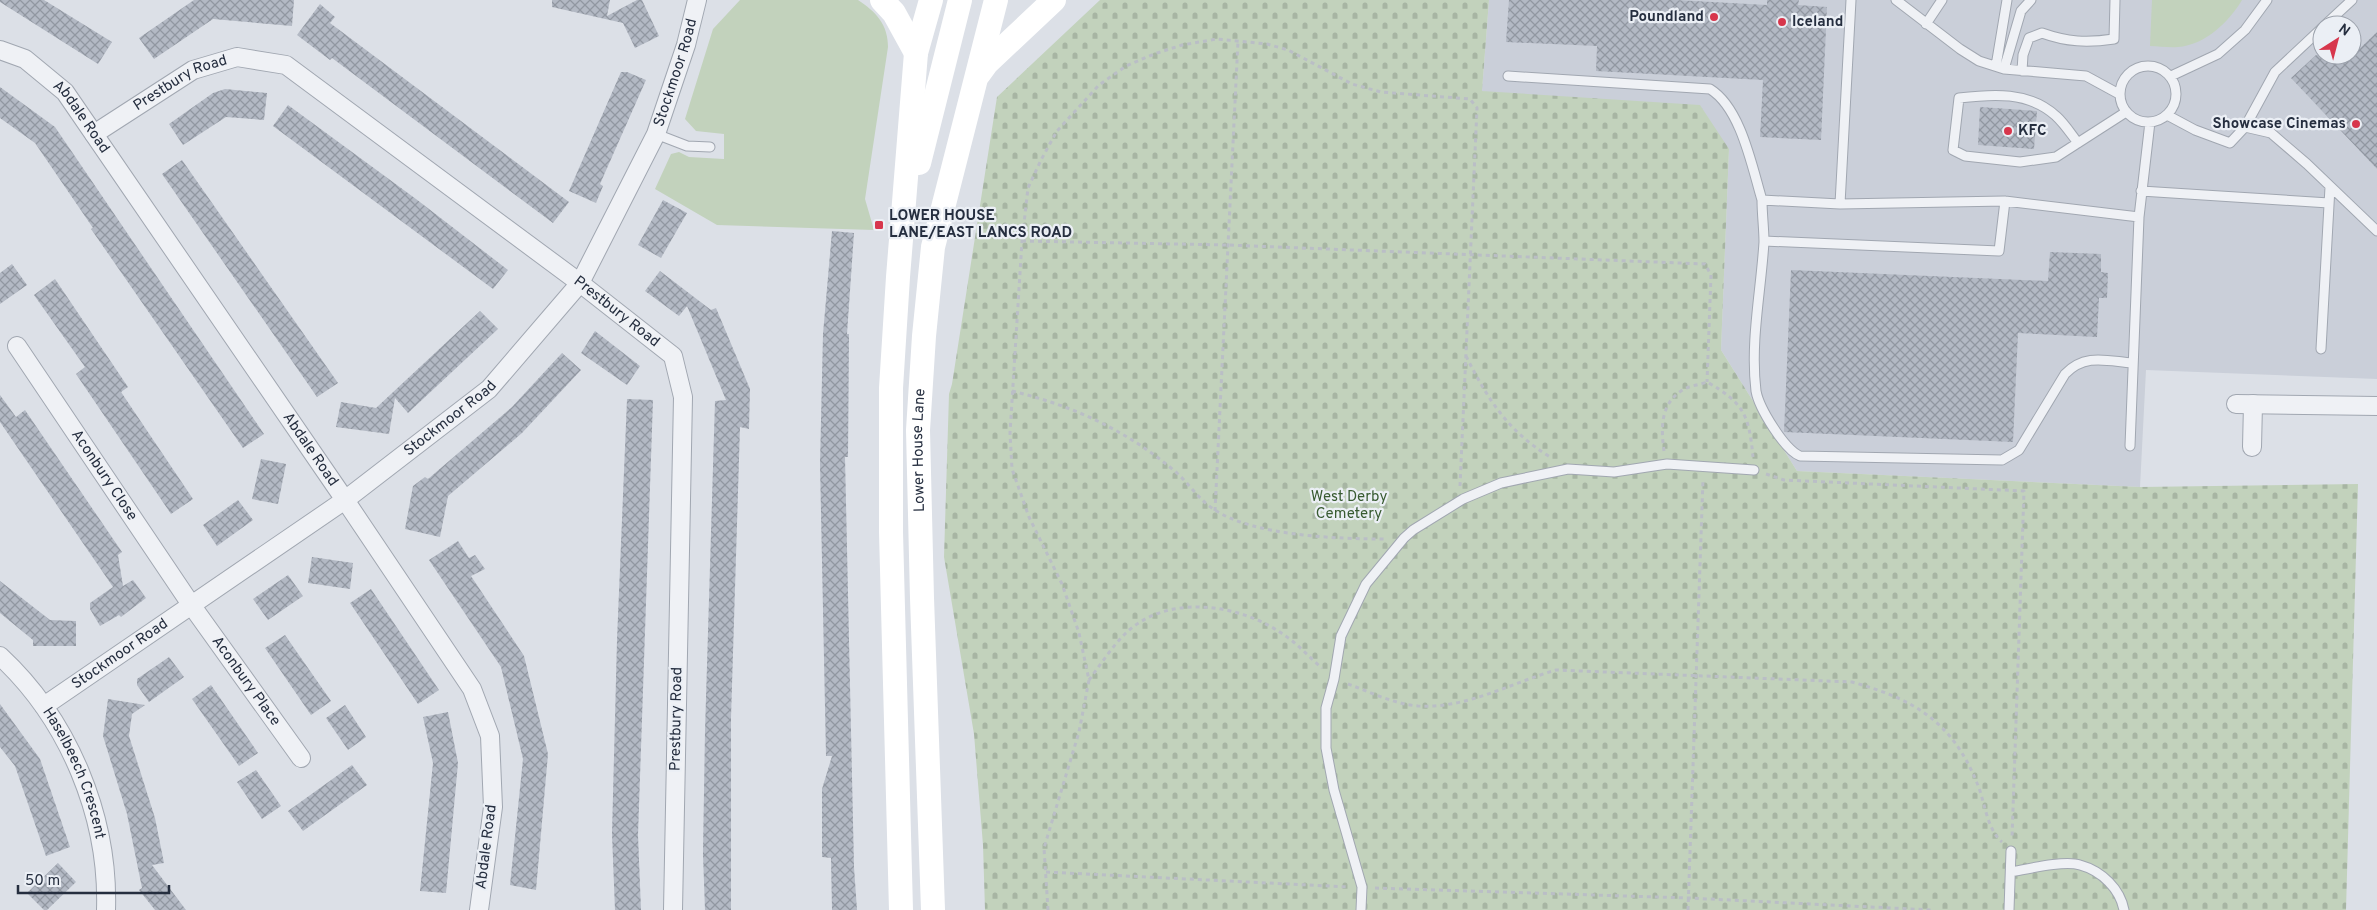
<svg xmlns="http://www.w3.org/2000/svg" width="2377" height="910" viewBox="0 0 2377 910" font-family="Overpass,sans-serif">
<style>
.built{fill:#cacfd9;fill-rule:evenodd}
.green{fill:#c2d2bc}
.cemetery{fill:url(#cemetery-stones)}
.building{fill:url(#building-cross-hatch)}
.lines{fill:none;stroke-linecap:round;stroke-linejoin:round}
.lane-casing{stroke:#a1a7b1;stroke-width:11}
.street-casing{stroke:#a1a7b1;stroke-width:20}
.path{stroke:#babec6;stroke-width:3;stroke-dasharray:4 4;stroke-linecap:butt}
.lane{stroke:#eff1f5;stroke-width:9}
.street{stroke:#eff1f5;stroke-width:18}
.secondary{stroke:#fff;stroke-width:24}
.poi-dot{fill:#d7364c;stroke:#ebeff5;stroke-width:2}
.labels{text-anchor:middle;dominant-baseline:central;stroke-width:4.5;stroke-linejoin:round;paint-order:stroke}
.poi-label{font-size:15px;font-weight:bold;fill:#252e3f;stroke:#ebeff5;text-anchor:start}
.street-label{font-size:15px;fill:#252e3f;stroke:#ebeff5}
.park-label{font-size:15px;fill:#385b31;stroke:#ebeff5}
</style>
<defs>
<pattern id="cemetery-stones" width="16" height="16" patternUnits="userSpaceOnUse" patternTransform="scale(1.25)"><rect width="16" height="16" fill="#c2d2bc"/><path d="M2 7V4a2 2 0 0 1 4 0v3zM10 15v-3a2 2 0 0 1 4 0v3z" fill="#a7b5a3"/></pattern>
<pattern id="building-cross-hatch" width="8" height="8" patternUnits="userSpaceOnUse" patternTransform="scale(1.25)"><rect width="8" height="8" fill="#b3b9c4"/><path d="M0 0l8 8M0 8l8-8" fill="none" stroke="#9197a1"/></pattern>
</defs>
<rect width="100%" height="100%" fill="#dce0e7"/>
<path class="built" d="M1489,0H2377V379L2146,370L2140,487L1797,471L1721,350L1729,149L1482,91ZM2322,25H2352V55H2322Z"/>
<path class="green" d="M740,0H858C876,12 888,24 888,47L865,199L874,230L717,225L655,189L671,154L679,152L689,157L724,159V134L696,131L685,119L713,29Z
M2152,0H2242C2229,22 2205,45 2178,47C2169,48 2159,46 2150,46Z"/>
<path class="cemetery" d="M1100,0H1489L1482,91L1700,105L1729,149L1721,350L1797,471L2140,487L2358,484L2346,910H985L983,845L974,734L944,557L949,394L952,384L997,97Z"/>
<path class="building" d="M0,0H44L112,42L98,64L0,2Z
M194,0H294L292,26L213,19L154,59L139,38Z
M552,0H610L607,16L637,0H642L659,36L635,48L623,23L552,7Z
M1509,0H1676L1767,5V0H1799L1798,5L1827,7L1821,140L1760,137L1763,80L1596,71L1597,46L1506,42Z
M320,4L335,17L330,23L569,202L553,223L332,58L330,60L297,35Z
M2377,32V169L2291,78L2316,55H2353Z
M621,72H627L646,80L600,184L603,186L596,203L569,191Z
M0,87L55,127L264,434L243,448L91,229L93,228L35,143L0,118Z
M225,89L267,93L264,120L226,117L183,145L169,124L213,93Z
M288,105L416,199L508,270L493,289L273,126Z
M1980,107L2037,111L2034,149L1978,145Z
M182,160L338,383L317,397L162,174Z
M663,200L687,213L661,258L638,245Z
M832,231L854,233L847,334H849L848,457H845L854,867L857,910H832L831,858L822,857V789L832,756H826L820,464L823,334Z
M2050,252L2101,254V272L2108,273L2107,298H2099L2097,337L2018,333L2013,442L1784,432L1791,270L2048,281Z
M12,264L27,285L0,304V273Z
M660,271L711,310L716,308L750,389L749,429L740,427L731,718V910H705L703,854L705,731L715,401L726,400L687,306L679,316L645,291Z
M55,279L128,387L121,392L193,499L171,514L76,374L85,367L34,295Z
M480,311L498,329L408,413L395,398L389,434L336,427L341,402L376,408Z
M595,331L640,366L627,385L581,353Z
M562,353L581,370L522,433L448,496L440,537L405,529L413,486L425,477L428,479L512,407Z
M0,395L16,417L25,410L122,552L118,555L123,586L133,580L146,598L121,617L119,615L100,626L90,609V603L113,587L0,422Z
M627,399L653,400L638,835L641,910H615L612,834L617,640Z
M261,459L286,464L278,504L252,499Z
M238,500L253,520L217,546L203,525Z
M458,541L469,558L475,555L485,569L471,576L524,656L548,754L536,890L510,885L523,759L501,667L429,560Z
M312,557L353,563L350,589L308,583Z
M288,575L303,596L268,620L253,599Z
M0,581L50,620L76,621V646H33V640L0,613Z
M371,589L439,690L418,704L350,603Z
M285,635L331,701L311,715L265,648Z
M169,657L184,677L149,702L137,685V679Z
M211,685L258,753L239,766L192,699Z
M108,699L145,705L132,714L129,736L155,818L164,863L152,865L186,910H155L139,890L142,888L127,814L103,736Z
M0,704L40,759L70,847L46,856L15,766L0,747Z
M345,705L366,737L348,750L326,718Z
M448,712L458,763L446,893L420,891L433,763L423,717Z
M352,765L367,785L303,831L288,811Z
M256,770L281,806L262,819L237,782Z
M58,863L76,882L47,910H44L27,893Z"/>
<g class="lines">
<defs>
<path id="lane" d="M1851,0L1840,204L2005,201L2139,217L2150,122
M1896,0L1960,49L1979,61L2004,69L2086,76L2119,94
M1926,24L1942,0
M2325,25L2352,0
M2120 94a28 28 0 1 1 56 0a28 28 0 1 1-56 0Z
M1996,66L2007,0
M2004,69L2021,11L2031,0
M2022,71L2023,55L2029,38L2042,33C2067,42 2087,43 2114,39L2115,0
M1508,76L1710,89C1741,108 1752,167 1762,200
M2171,76L2218,54L2245,30L2267,0
M2167,115L2195,130L2230,143L2245,127L2275,72L2322,28
M2245,127L2271,133L2307,164L2377,231
M656,134L687,146L710,147
M2078,143C2071,134 2064,123 2056,116C2029,91 1992,94 1959,98L1953,150L1965,156L2020,162L2056,157L2126,112
M2141,191L2329,203
M1840,204L1762,200C1762,214 1764,229 1764,242C1761,291 1750,342 1756,391C1759,408 1784,449 1800,456L2002,460L2019,450L2065,374C2085,353 2107,361 2132,363
M1764,241L1999,251L2005,201
M2321,349L2330,187
M2130,446L2139,217
M2011,872C2028,869 2064,860 2080,865C2102,871 2120,889 2124,910
M1361,910L1362,887L1334,790L1326,748V708L1334,679L1341,636L1366,584L1404,538L1413,530L1463,499L1501,483L1568,469L1614,472L1667,464L1754,470
M2009,910L2011,851"/>
<g id="street">
<path id="s1" d="M0,50L25,59L65,92L345,500L472,689L490,736L493,807L479,910"/>
<path id="s2" d="M94,134L193,70L237,57L286,65L580,283L673,356L683,397L673,910"/>
<path id="s3" d="M17,346L192,606L301,758"/>
<path d="M2236,404L2377,406"/>
<path d="M2252,447L2253,404"/>
<path id="s4" d="M0,656C69,720 109,817 106,910"/>
<path id="s5" d="M44,706L345,500L489,389L580,283L656,134L686,45L697,0"/>
</g>
</defs>
<use href="#lane" class="lane-casing"/>
<use href="#street" class="street-casing"/>
<path class="path" d="M1022,241L1227,245L1705,264L1711,275L1707,382
M1466,356C1488,400 1508,431 1550,457
M1012,391C1074,406 1128,431 1177,473C1190,485 1200,501 1215,510C1254,536 1339,539 1386,539
M1664,451C1661,429 1660,405 1681,391C1687,386 1699,385 1707,382C1744,403 1749,415 1753,457
M1766,474L1784,480L2024,491L2012,838
M1215,511L1238,41
M1089,680C1101,664 1113,645 1127,632C1169,593 1241,604 1284,635C1298,644 1309,657 1322,668
M1348,684C1370,692 1394,704 1418,706C1466,709 1511,683 1556,670L1852,682C1913,699 1952,721 1977,783C1985,801 1986,828 2002,842
M1046,872L1349,887
M1375,888L1689,898L1932,910
M1048,910L1044,848L1079,732L1089,680L1079,633L1062,584L1029,517L1012,469L1010,433L1022,241L1028,188L1041,160L1057,131L1099,85L1126,66L1154,54L1182,45L1217,39L1267,44L1288,50L1352,84L1381,92L1470,99L1477,108L1460,486
M1688,910L1703,479"/>
<use href="#lane" class="lane"/>
<use href="#street" class="street"/>
<g class="secondary">
<path d="M882,0L894,13L916,53"/>
<path d="M979,74L987,63L1054,0"/>
<path d="M919,163L960,0"/>
<path d="M901,910L891,532V388L898,277L916,53L931,0"/>
<path id="s6" d="M933,910L922,598L918,430L924,336L933,247L996,0"/>
</g>
</g>
<g class="poi-dot">
<circle cx="1714" cy="17" r="5"/>
<circle cx="1782" cy="22" r="5"/>
<circle cx="2356" cy="124" r="5"/>
<circle cx="2008" cy="131" r="5"/>
<rect x="874" y="220" width="10" height="10" rx="2.5"/>
</g>
<g class="labels">
<g class="poi-label">
<text x="1704" y="17" text-anchor="end">Poundland</text>
<text x="1792" y="22">Iceland</text>
<text x="2346" y="124" text-anchor="end">Showcase Cinemas</text>
<text x="2018" y="131">KFC</text>
<text x="889" y="216">LOWER HOUSE<tspan x="889" dy="17">LANE/EAST LANCS ROAD</tspan></text>
</g>
<g class="street-label">
<text stroke="none"><textPath href="#s5" startOffset="918">Stockmoor Road</textPath></text>
<text stroke="none"><textPath href="#s2" startOffset="101">Prestbury Road</textPath></text>
<text stroke="none"><textPath href="#s1" startOffset="108">Abdale Road</textPath></text>
<text stroke="none"><textPath href="#s2" startOffset="626">Prestbury Road</textPath></text>
<text stroke="none"><textPath href="#s5" startOffset="498">Stockmoor Road</textPath></text>
<text stroke="none"><textPath href="#s1" startOffset="512">Abdale Road</textPath></text>
<text stroke="none"><textPath href="#s6" startOffset="460">Lower House Lane</textPath></text>
<text stroke="none"><textPath href="#s3" startOffset="156">Aconbury Close</textPath></text>
<text stroke="none"><textPath href="#s5" startOffset="92">Stockmoor Road</textPath></text>
<text stroke="none"><textPath href="#s3" startOffset="406">Aconbury Place</textPath></text>
<text transform="translate(677 719) rotate(-89)">Prestbury Road</text>
<text stroke="none"><textPath href="#s4" startOffset="141">Haselbeech Crescent</textPath></text>
<text transform="translate(487 847) rotate(-83)">Abdale Road</text>
</g>
<g class="park-label">
<text x="1349" y="497">West Derby<tspan x="1349" dy="17">Cemetery</tspan></text>
</g>
</g>
<g transform="translate(2337 40) rotate(36)"><circle r="24" fill="#ebeff5" stroke="#9ca2ac"/>
<path d="M0-4L9 19L0 12L-9 19Z" fill="#d7364c"/>
<text y="-8" font-size="14" font-weight="bold" text-anchor="middle" fill="#252e3f">N</text>
</g>
<path d="M18 885v8h151v-8" fill="none" stroke="#252e3f" stroke-width="2.5"/>
<text x="25" y="885" font-size="15" fill="#252e3f" stroke="#ebeff5" stroke-width="4" paint-order="stroke">50 m</text>
</svg>
